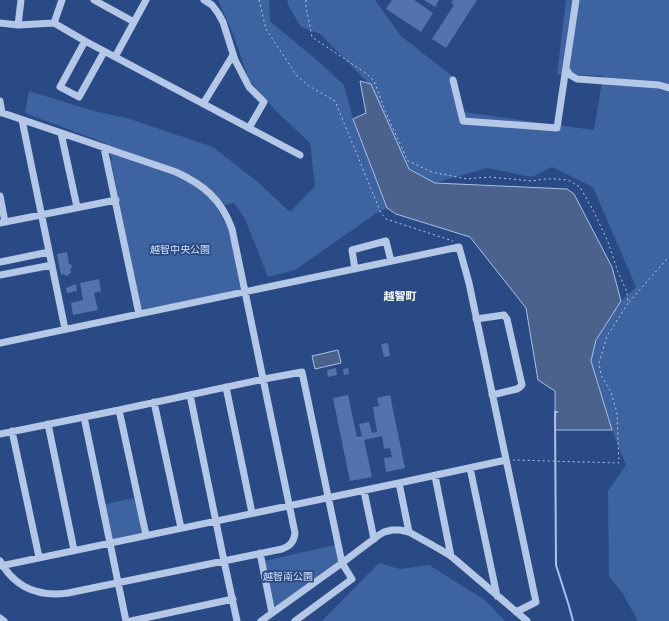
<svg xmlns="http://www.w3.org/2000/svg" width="669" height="621" viewBox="0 0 669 621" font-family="'PT Sans Narrow','Noto Sans JP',sans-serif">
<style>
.green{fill:#3e63a1}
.water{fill:#4b628c;stroke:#a9c1e7}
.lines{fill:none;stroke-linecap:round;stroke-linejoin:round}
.stream{stroke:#a9c1e7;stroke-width:2}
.building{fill:#5273ac}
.path{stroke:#b4c7e7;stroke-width:1;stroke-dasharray:2 3;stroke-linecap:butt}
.minor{stroke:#b4c7e7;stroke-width:7}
.labels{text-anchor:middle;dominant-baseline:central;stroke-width:3.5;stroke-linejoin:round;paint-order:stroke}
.park-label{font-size:10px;fill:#d7e3f6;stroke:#294a85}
.neighbourhood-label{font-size:11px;font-weight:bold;fill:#fff;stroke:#294a85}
</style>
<rect width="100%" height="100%" fill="#294a85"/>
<path class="green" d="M218,0H269L270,21L319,62L344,85L353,119L387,208L375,214L295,270L268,277L245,219L234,203L216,207L220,213L229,231L242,290L140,310L111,161L112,158L105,143L25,113L29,91L97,112L127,118L213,147L259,183L290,212L315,186L310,143L275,110L249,80L233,34Z
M288,0H375L401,36L457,80L463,112L594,130L603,76L557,74L566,0H669V621H638L623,594L609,576L608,491L626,465L612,430L591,361L596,340L621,301L636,287L593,187L552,167L532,177L487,168L435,183L409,169L372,87L320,34L301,27L287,3Z
M135,498L142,534L112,541L105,504Z
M335,545L338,560L337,564L277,607L274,605L264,561Z
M379,563L400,569L429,565L485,600L505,621H322Z"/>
<path class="water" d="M360,81L371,84L409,169L435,183L567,189L574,194L612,267L621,301L596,340L591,361L612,430H555V391L538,380L526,308L470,237L396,214L387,208L353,119L366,113Z
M338,350L341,363L315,369L312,356Z"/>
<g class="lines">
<path class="stream" d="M557,412H555L556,565L569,606L573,621"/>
</g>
<path class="building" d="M392,0H414L433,13L421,32L386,9Z
M424,0H439L435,7Z
M453,0H477L446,48L432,39L454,5L451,3Z
M67,252L69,264H71L72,268L70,269L71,273L69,274V275L65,276L64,274L61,275L57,254Z
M99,279L101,291L94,293L98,310L73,315L71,303L83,300L80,283Z
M76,284L77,291L67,293L66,288Z
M388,343L390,356L384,357L381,344Z
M336,368L337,375L328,377L327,370Z
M348,368L349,374L344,375L343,369Z
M348,395L357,437L362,436L359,424L369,422L372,433L377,432L373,407L379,406L377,398L390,395L405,468L386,472L384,458L392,457L390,448L384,449L382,436L364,440L372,477L350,481L333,398Z"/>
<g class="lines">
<path class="path" d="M259,0L266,29L297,76L309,86L335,101L381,213L386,219L453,241
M306,0V7L312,37L367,74L374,81L386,113L408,161L432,172L467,179L489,177L532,181L544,179H557L568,180L580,187L594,212L608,242L618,272L627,292L628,303L607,336L599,363L601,375L611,392L617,413L619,463L513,460
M629,302L666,260L669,258"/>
<path class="minor" d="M94,0L134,22
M204,0L212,5L218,13L223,22L235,60L249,87L264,102L249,128
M0,23L18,25L54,23L85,41L300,155
M54,23L62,0
M18,25L21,0
M85,41L60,87L79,97L104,52
M115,57L146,0
M566,69L570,75L577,79L659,85L669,88
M453,80L463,121L557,128L576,0
M0,101L2,113
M203,104L233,55
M0,112L176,172C204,185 221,199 232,229L295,533C294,542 290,546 282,549L68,593C39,597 15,588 0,561
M22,120L65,329
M61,133L77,207
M104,148L139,314
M0,196L5,222
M0,223L116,200
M0,262L49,252
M355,269L352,250L386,241L391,261
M0,275L52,265
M476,319L504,315L507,319L522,385L520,387L517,389L492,395
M0,343L459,247L469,283L536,602L516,612
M226,387L252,513
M190,395L224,561L237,621
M154,402L181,528
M119,410L146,535
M84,417L126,621
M48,424L74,550
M12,431L39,557
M0,434L119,410L264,379L302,372L342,563L352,579L295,621
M470,468L497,596
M435,476L451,556
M399,483L409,532
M364,491L374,539
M260,553L272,613
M0,566L399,483L506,460
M0,618L4,621
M131,621L233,599
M261,621L342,563L379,535L384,532L392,530H400L409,532L441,550L451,556L527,621"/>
</g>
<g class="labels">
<g class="park-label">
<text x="180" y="249">越智中央公園</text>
<text x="288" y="576">越智南公園</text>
</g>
<g class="neighbourhood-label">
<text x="400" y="296">越智町</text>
</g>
</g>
</svg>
